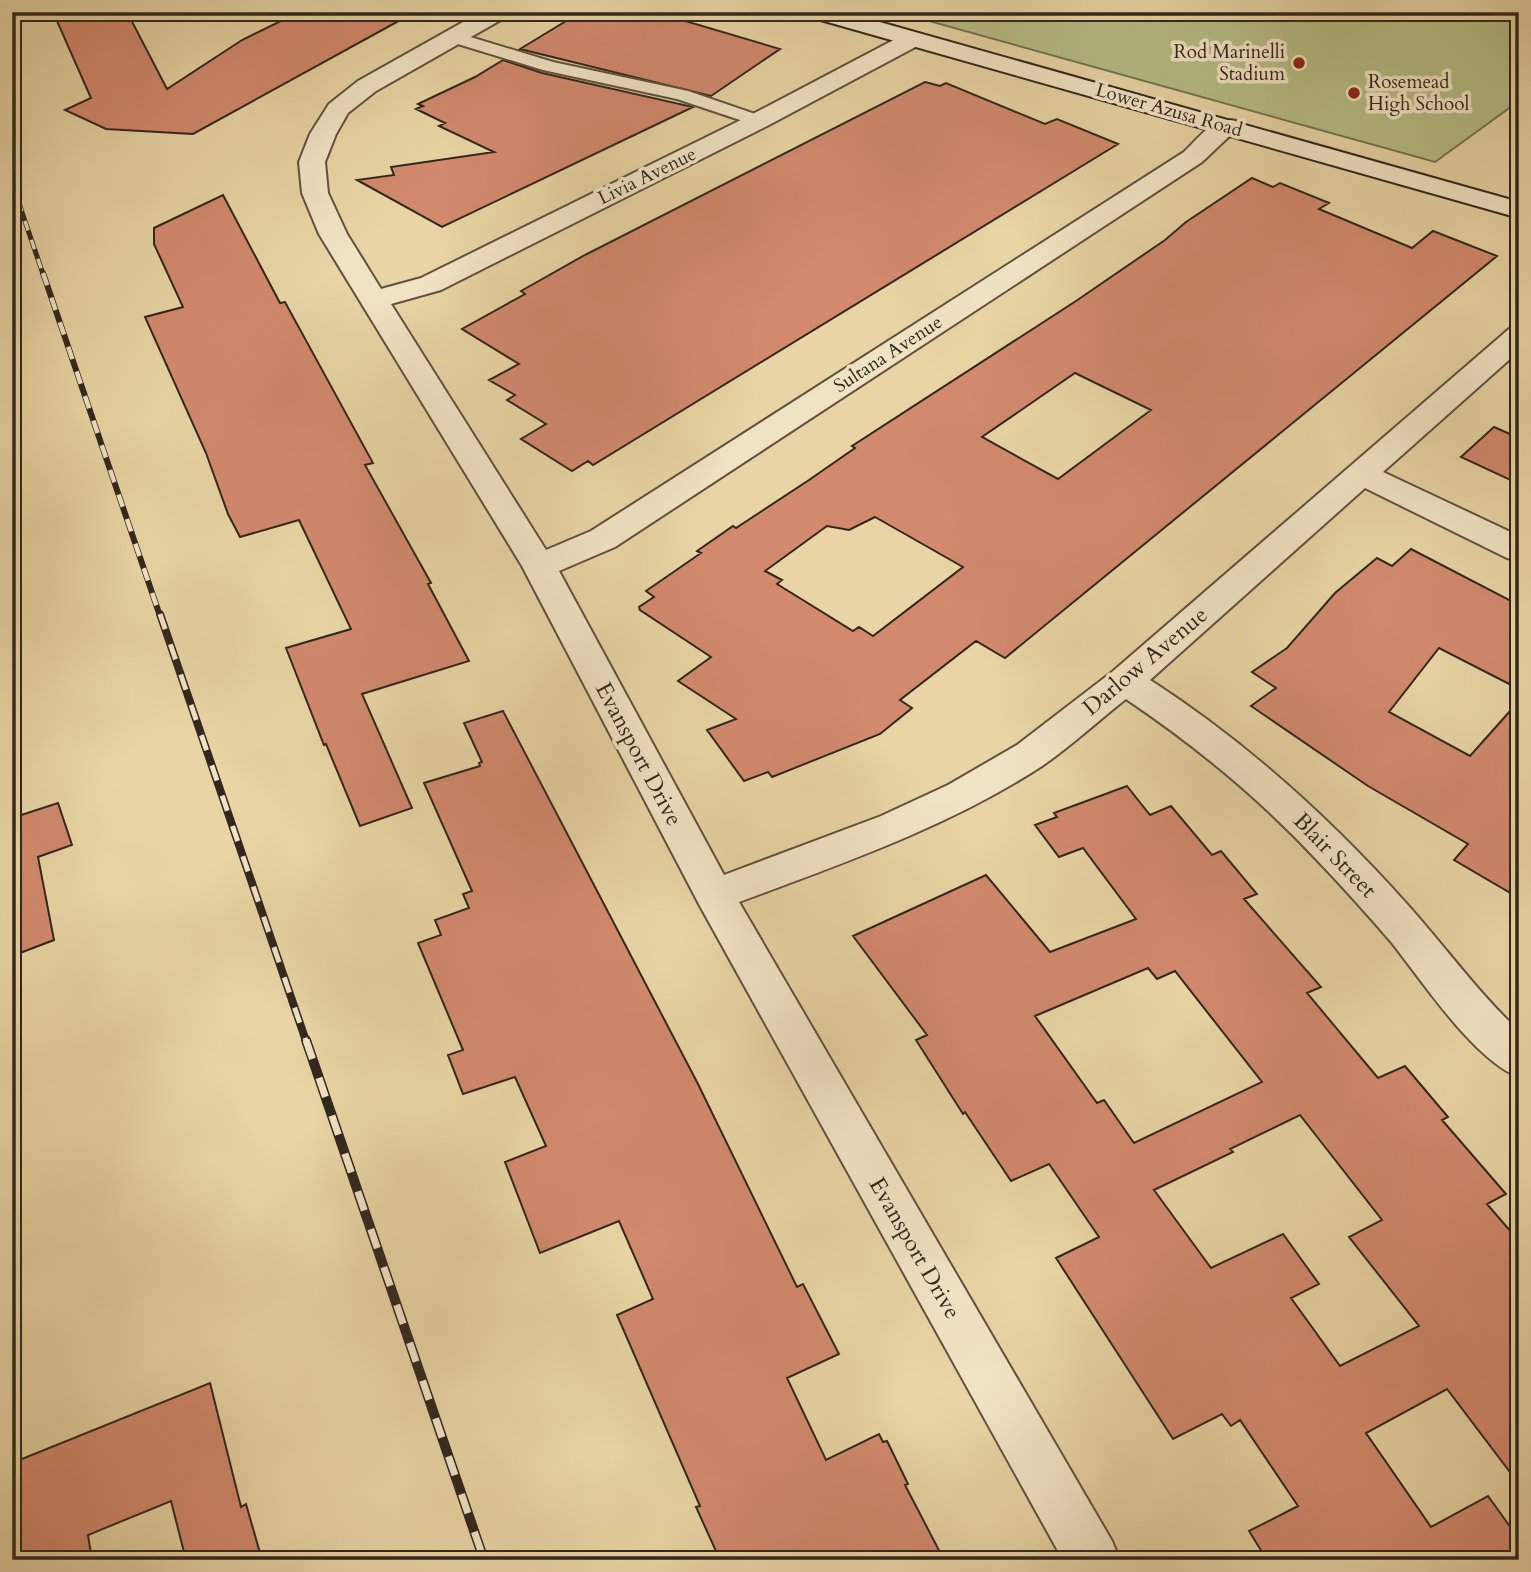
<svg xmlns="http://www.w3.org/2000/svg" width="1531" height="1572" viewBox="0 0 1531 1572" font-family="Cardo,serif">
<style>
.green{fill:#b6bc85;stroke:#747252;stroke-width:2}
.building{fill:#d2896e;stroke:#31271e;stroke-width:2;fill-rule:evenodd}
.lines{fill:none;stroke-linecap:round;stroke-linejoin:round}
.lane-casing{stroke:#5f5240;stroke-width:4}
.street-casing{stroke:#5f5240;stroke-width:4}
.secondary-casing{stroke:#31271e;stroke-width:4}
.lane{fill:#f0e3c4;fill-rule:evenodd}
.street{fill:#f0e3c4;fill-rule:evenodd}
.secondary{fill:#f0e3c4;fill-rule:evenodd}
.rail-far3-casing{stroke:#31271e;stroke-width:5}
.rail-far2-casing{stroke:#31271e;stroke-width:6}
.rail-far1-casing{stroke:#31271e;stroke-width:8}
.rail-casing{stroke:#31271e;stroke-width:10}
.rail-far3{stroke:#f0e3c4;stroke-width:3.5;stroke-dasharray:10;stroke-linecap:butt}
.rail-far2{stroke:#f0e3c4;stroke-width:4.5;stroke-dasharray:13;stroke-linecap:butt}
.rail-far1{stroke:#f0e3c4;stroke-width:5;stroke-dasharray:16;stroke-linecap:butt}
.rail{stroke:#f0e3c4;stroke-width:7;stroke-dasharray:20;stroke-linecap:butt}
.poi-dot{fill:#8f2418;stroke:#f0e3c4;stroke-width:2.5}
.labels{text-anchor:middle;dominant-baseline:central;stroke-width:7;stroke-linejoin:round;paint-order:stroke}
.far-poi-label{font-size:19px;fill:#31271e;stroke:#f0e3c4;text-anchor:end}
.far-street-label{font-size:19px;fill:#31271e;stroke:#f0e3c4}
.street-label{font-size:23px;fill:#31271e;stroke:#f0e3c4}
</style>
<rect width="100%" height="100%" fill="#e8d4a4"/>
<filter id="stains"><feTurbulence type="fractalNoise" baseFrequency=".00286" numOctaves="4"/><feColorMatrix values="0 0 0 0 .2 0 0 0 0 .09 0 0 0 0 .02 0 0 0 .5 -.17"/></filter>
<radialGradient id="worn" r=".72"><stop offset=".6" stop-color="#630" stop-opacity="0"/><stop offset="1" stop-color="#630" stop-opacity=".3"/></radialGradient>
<path class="green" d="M897,12H1519V101L1435,162Z"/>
<path class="building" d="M53,12H127L167,89L242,40L297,13L314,19L327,12H415L193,134L106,129L65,110L91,98Z
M581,12H655L780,49L711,96L520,49Z
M503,60L542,73L693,107L442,227L357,180L394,175L391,167L494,152L439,126L445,123L416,109L423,106L418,104L475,77Z
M925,82L940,86L946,83L1045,124L1057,119L1118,144L593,465L588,461L572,471L521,439L546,424L507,400L515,395L489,380L519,364L462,329L525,294L521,291L585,255Z
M1252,178L1273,187L1280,183L1329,203L1319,209L1412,248L1433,231L1497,256L1005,658L976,641L900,700L912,708L880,734L772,777L768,772L744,781L707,730L736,719L678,681L711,657L640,610L639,607L654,597L646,591L701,553L697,551L733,526L736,528L809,480L855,448L852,446L1076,301L1165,240L1186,222ZM1075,373L1151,410L1058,479L982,437ZM875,517L963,567L873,636L859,627L853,631L777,584L782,580L765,571L827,526L849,530Z
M223,195L280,303L285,302L373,463L365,465L431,583L428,584L469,661L362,694L412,808L360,826L326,744L324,745L286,648L351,629L299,520L240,537L228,514L206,453L145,317L183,307L154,244V228Z
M1494,427L1519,438V484L1461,457Z
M1411,549L1519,605V689L1439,648L1389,712L1470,756L1519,701V898L1454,860L1468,844L1368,786L1251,706L1276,688L1252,672L1287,648L1335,593L1377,558L1392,566Z
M503,711L698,1084L797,1287L803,1284L839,1354L787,1378L826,1460L879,1434L883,1442L887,1441L908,1484L905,1485L944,1560H720L696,1507L700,1506L617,1315L653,1299L619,1221L540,1253L505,1162L546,1146L515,1077L463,1094L448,1055L463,1050L418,943L441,935L435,920L469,908L463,894L472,891L424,783L480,766L479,763L482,762L464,723Z
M1127,786L1150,815L1171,806L1212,855L1221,851L1257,894L1244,899L1321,987L1307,993L1378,1078L1405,1066L1448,1117L1442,1120L1506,1194L1487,1204L1519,1241V1484L1447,1389L1366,1433L1431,1527L1488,1496L1519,1539V1560H1267L1249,1531L1298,1506L1240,1420L1231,1426L1222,1414L1173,1439L1056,1258L1099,1237L1049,1164L1011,1181L965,1112L963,1114L916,1040L927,1035L853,936L986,875L1050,952L1136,919L1083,848L1059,857L1035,825L1057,817L1054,813ZM1148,968L1157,979L1175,971L1262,1082L1134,1143L1104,1100L1097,1103L1035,1016ZM1300,1115L1382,1220L1349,1237L1419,1326L1340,1366L1291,1298L1319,1284L1283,1234L1211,1268L1154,1190L1233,1152L1230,1149Z
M58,803L72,845L38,857L54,940L12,956V818Z
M210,1383L241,1507L246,1504L262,1560H186L171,1501L88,1535L92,1560H12V1463Z"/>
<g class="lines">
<defs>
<path id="lane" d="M188,12H255L253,16C236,20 202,24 188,12Z
M454,32L553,62L688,91L764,117L767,121L758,126L677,99L543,70L448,41L446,37Z"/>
<path id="street" d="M481,12H509L506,17L376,91L348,113L336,134L325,162L328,193L347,234L381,289L421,278L749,116L905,34H921L925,39L921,44L767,126L441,290L391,304L546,550L591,531L1184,152C1199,138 1214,115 1236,121L1240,126L1202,162L615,547L559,571L724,875L881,816L948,785L1017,745L1112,672L1509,329L1519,326V351L1383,472L1519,536V561L1507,558L1365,488L1150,680C1246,742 1330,818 1406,903C1444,945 1477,992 1519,1031V1077C1475,1061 1422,981 1392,943C1368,915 1343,887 1317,860C1260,799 1196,746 1126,699C1098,721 1071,746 1042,766C948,827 843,863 739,902L1112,1541L1120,1560H1063L700,906L522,566L319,234L302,193L299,162L310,134L329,104L358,81Z"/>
<path id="secondary" d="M807,12H844L1519,202V218L810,17Z"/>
</defs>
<use href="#lane" class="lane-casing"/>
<use href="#street" class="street-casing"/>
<use href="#secondary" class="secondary-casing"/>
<use href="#lane" class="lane"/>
<use href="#street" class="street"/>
<use href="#secondary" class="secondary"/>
<defs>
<path id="rail-far3" d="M12,183L43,274"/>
<path id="rail-far2" d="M43,273L160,616"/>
<path id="rail-far1" d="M160,614L306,1041"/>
<path id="rail" d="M306,1040L484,1560"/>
</defs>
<use href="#rail-far3" class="rail-far3-casing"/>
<use href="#rail-far2" class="rail-far2-casing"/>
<use href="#rail-far1" class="rail-far1-casing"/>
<use href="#rail" class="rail-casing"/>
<use href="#rail-far3" class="rail-far3"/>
<use href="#rail-far2" class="rail-far2"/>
<use href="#rail-far1" class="rail-far1"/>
<use href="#rail" class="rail"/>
</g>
<g class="poi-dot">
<circle cx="1299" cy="63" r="7"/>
<circle cx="1354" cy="93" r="7"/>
</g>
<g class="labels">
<g class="far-poi-label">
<text x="1285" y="52">Rod Marinelli<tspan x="1285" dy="22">Stadium</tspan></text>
<text x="1368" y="82" text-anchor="start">Rosemead<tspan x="1368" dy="22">High School</tspan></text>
</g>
<g class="far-street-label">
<text transform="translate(1169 110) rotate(16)">Lower Azusa Road</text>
<text transform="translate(647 176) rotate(-26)">Livia Avenue</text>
<text transform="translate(888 354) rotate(-33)">Sultana Avenue</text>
</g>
<g class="street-label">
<text transform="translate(1145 661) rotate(-40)">Darlow Avenue</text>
<text transform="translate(639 754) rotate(62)">Evansport Drive</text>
<text transform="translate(1335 855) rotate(46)">Blair Street</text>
<text transform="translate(915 1248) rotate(60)">Evansport Drive</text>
</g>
</g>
<rect width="1531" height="1572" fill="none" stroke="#e8d4a4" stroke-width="42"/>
<rect x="14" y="14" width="1503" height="1544" fill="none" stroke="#31271e" stroke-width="3.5"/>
<rect x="21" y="21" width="1489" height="1530" fill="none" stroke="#31271e" stroke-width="2"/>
<rect width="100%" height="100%" filter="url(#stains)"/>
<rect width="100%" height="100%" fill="url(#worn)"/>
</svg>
